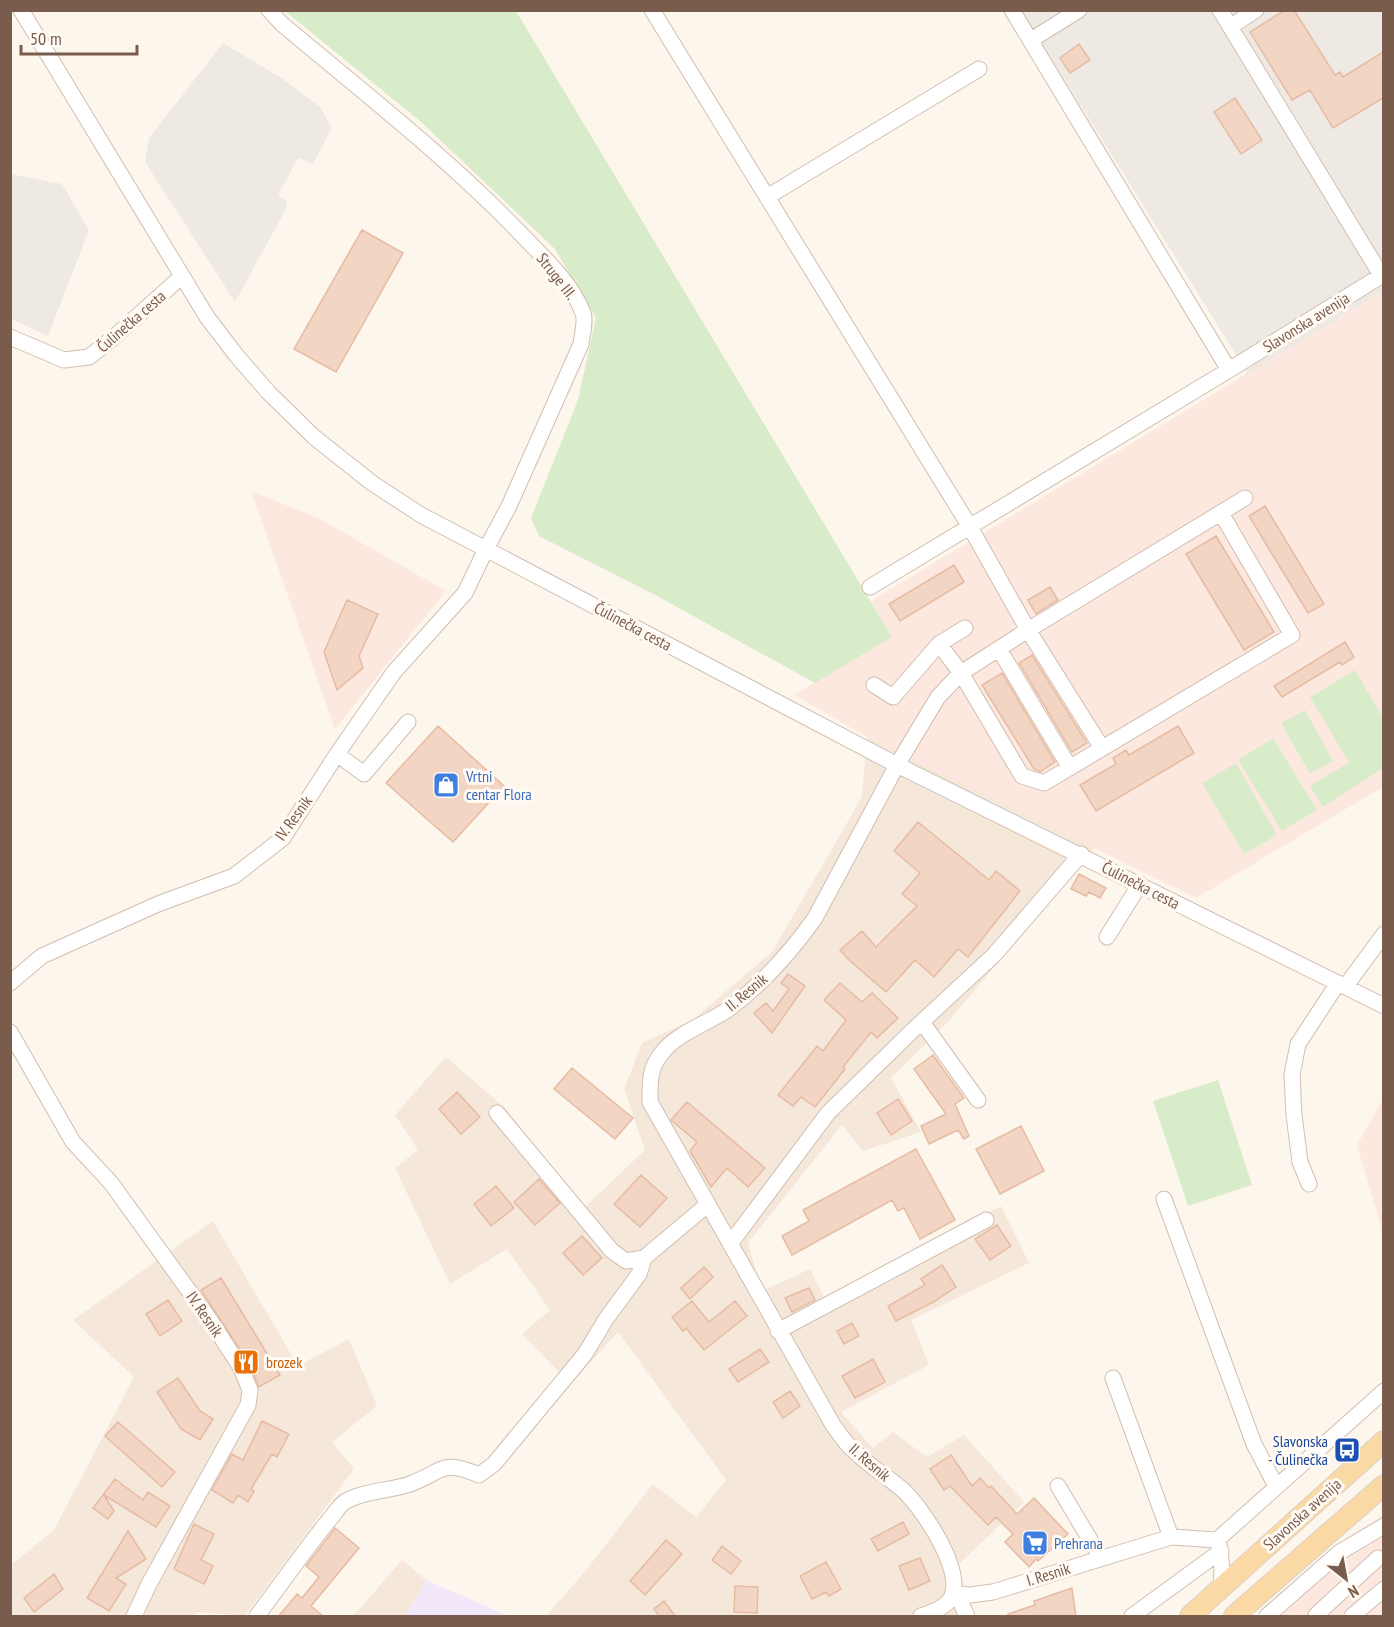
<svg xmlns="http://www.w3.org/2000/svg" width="1394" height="1627" viewBox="0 0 1394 1627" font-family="'PT Sans Narrow',sans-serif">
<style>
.residential{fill:#f5e8da}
.commercial{fill:#fde8e0}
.industrial{fill:#efe9e4}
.education{fill:#f3e8fa}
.green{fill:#d8ecc9}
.building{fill:#f3d5c3;stroke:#e6bba3;stroke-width:1.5}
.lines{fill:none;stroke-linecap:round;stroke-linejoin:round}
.minor-casing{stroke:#d1beb0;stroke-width:17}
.major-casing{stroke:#dad1cd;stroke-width:22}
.minor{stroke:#fff;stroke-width:15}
.major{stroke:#fbd9a5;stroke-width:20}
.labels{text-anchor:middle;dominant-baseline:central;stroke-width:6;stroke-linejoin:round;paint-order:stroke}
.street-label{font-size:16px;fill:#7a5c4d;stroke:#fffaf3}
.shop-label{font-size:16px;fill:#366cbe;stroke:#fffaf3;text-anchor:start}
.food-label{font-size:16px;fill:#c56008;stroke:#fffaf3;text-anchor:start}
.transit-label{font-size:16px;fill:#164399;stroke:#fffaf3;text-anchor:end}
</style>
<rect width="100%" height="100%" fill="#fdf6ec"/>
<path class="residential" d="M867,737L1095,847L948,1022L891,1078L921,1132L863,1151L842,1125L748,1243L762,1291L810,1269L824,1297L1001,1206L1029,1263L911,1320L929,1365L841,1412L873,1448L893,1432L927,1457L964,1435L1024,1502L958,1565L971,1614L967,1616H546L587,1569L653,1484L696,1517L726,1480L618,1332L571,1384L522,1334L550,1310L507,1249L450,1284L395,1168L418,1150L395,1115L446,1057L505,1108L585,1207L645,1150L624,1089L642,1043L694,1019L772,952L862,797Z
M213,1221L298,1366L349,1339L377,1406L332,1442L354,1469L245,1616L198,1612L193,1616H11V1565L54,1530L134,1377L73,1320Z
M402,1560L426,1580L406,1616H353Z"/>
<path class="commercial" d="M1383,291V787L1196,898L867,737L794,695L892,637L871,601Z
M251,491L318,518L446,591L335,729Z
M1383,1099V1233L1357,1145Z
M1383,1515V1616H1257L1344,1540Z"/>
<path class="industrial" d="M1022,11H1383V291L1248,374Z
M223,43L280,77L320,107L332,128L313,164L298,158L278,195L287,201V207L235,302L145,162L149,138Z
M11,174L62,184L89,230L48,336L11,319Z"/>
<path class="education" d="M426,1580L509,1616H406Z"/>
<path class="green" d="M285,11H516L892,637L815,683L659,597L539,536L531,518L578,400L596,318L555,249L421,122Z
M1355,670L1383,718V768L1323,807L1310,786L1348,763L1351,766L1310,697Z
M1305,710L1333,761L1310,774L1281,723Z
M1273,738L1317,810L1282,831L1238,760Z
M1236,763L1277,835L1244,854L1202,783Z
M1218,1080L1252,1185L1188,1206L1153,1101Z"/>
<path class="building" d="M1285,10H1294L1335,75L1340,72L1343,77L1383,52V98L1333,128L1310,90L1292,100L1250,32Z
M1079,44L1090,60L1070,73L1060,58Z
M1235,98L1262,140L1241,154L1214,112Z
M362,230L403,253L336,372L294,349Z
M1265,506L1324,604L1308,613L1249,516Z
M1216,536L1274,632L1244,650L1186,554Z
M954,565L964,582L900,621L889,604Z
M1050,587L1058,600L1036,614L1028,600Z
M347,600L378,614L359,656L363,668L337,690L324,652Z
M1345,642L1354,657L1342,665L1340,662L1282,697L1274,686Z
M1032,655L1087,743L1072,752L1019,663Z
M1002,673L1055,762L1040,772L1034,769L982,685Z
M438,726L504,786L453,842L386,783Z
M1178,726L1194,753L1096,811L1080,785L1116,764L1113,758L1126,750L1129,755Z
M918,822L989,880L996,871L1020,891L968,957L958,949L934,977L915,960L886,992L849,960L840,950L862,931L876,947L917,906L902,894L920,873L894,851Z
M1079,874L1106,888L1100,898L1089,892L1086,896L1071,889Z
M788,974L805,986L772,1033L754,1013L766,1003L773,1011L789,989L781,983Z
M840,983L862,1002L872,993L898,1018L877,1038L871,1032L843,1067L845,1069L815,1107L801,1097L793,1106L778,1095L817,1046L823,1051L846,1020L824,1000Z
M933,1055L964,1098L955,1104L969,1136L964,1139L958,1130L929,1144L921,1126L946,1114L914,1069Z
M572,1068L633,1118L615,1139L554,1089Z
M457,1092L480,1117L461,1134L439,1109Z
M898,1099L912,1121L891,1135L877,1113Z
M687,1102L765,1168L748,1187L727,1168L711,1187L690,1151L697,1142L671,1120Z
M1021,1126L1044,1171L1000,1194L976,1149Z
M916,1149L955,1220L920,1239L904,1208L898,1211L892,1200L792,1255L782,1236L809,1221L803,1210Z
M641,1175L667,1198L640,1227L614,1204Z
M539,1179L560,1203L535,1225L514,1202Z
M496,1186L514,1208L491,1226L474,1204Z
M997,1225L1011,1246L990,1260L975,1239Z
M582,1236L602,1258L583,1275L563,1253Z
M942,1265L956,1287L935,1301L896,1321L888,1306L925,1285L921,1279Z
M704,1267L713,1277L690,1299L681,1288Z
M221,1278L280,1375L259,1387L249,1363L201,1290Z
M809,1288L815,1300L792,1312L785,1298Z
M168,1300L182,1321L160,1336L146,1314Z
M692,1301L709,1322L735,1301L747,1316L704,1350L686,1328L683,1331L672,1317Z
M852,1323L859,1336L844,1344L837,1331Z
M760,1349L769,1362L738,1382L729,1369Z
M873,1359L885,1382L855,1398L842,1376Z
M178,1378L200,1411L213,1419L200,1440L181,1429L157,1392Z
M790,1391L800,1406L783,1418L773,1402Z
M262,1421L289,1434L277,1457L272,1454L251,1489L254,1491L248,1502L238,1495L233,1503L212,1490L232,1454L243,1460Z
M118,1422L175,1472L162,1487L105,1436Z
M951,1455L972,1486L980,1478L989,1488L991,1486L1017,1514L1034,1498L1068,1534L1038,1561L1036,1559L1029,1567L1005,1542L1013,1534L996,1517L988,1525L950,1486L944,1490L930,1469Z
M115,1479L143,1500L148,1492L170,1506L156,1527L104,1495L114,1511L108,1519L93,1508Z
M903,1522L909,1534L878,1551L871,1539Z
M194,1524L214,1534L201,1560L213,1566L204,1584L174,1569Z
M335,1528L359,1548L311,1606L324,1617H278L297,1594L302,1598L319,1577L306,1566Z
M128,1531L146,1559L116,1578L126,1584L109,1611L87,1598Z
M666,1540L682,1554L645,1595L630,1581Z
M722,1546L741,1561L731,1574L712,1560Z
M920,1558L930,1581L909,1590L899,1566Z
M826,1562L841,1589L829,1596L826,1592L812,1599L800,1576Z
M54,1574L63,1589L34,1612L24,1598Z
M735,1586L758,1587L757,1613L734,1612Z
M1072,1588L1076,1617H1008V1614L1035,1605L1034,1601Z
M664,1601L676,1617H660L654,1609Z"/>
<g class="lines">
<defs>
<path id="minor" d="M21,10L207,317L236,355L268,392L314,437L372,483L421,515L897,765L1384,1006
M652,10L970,527L1028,630L1102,748
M1012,10L1229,370
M1220,10L1381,275
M1230,27L1256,10
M1031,40L1079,10
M767,197L979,69
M10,337L64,360L89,357L113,338L181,277
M870,587L1229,370L1384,274
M939,644L961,673L1022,776L1044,783L1292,635L1221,513
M999,649L1070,768
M874,685L893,697L939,644L965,628
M337,754L364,774L408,722
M1107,937L1140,884
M10,983L42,956L158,904L234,876L283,838L337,754L394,672L465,593L486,549L509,506L581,344C582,335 586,321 583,313C571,282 544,258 521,234C448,158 364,93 282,24L269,10
M1345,987L1384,934
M922,1022L978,1100
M10,1032L73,1142L111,1183L210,1320L241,1368L250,1390L248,1405L149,1584L134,1616
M497,1113L612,1251L626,1261L644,1258
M1309,1184L1300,1162L1294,1115L1292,1075L1298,1044L1338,983
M1164,1199L1254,1444L1276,1486
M730,1244L828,1113L912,1031L994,955L1081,854
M778,1331L986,1220
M1113,1378L1171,1537
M1058,1486L1101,1558
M1217,1540L1384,1391
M1219,1545L1222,1569L1221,1589
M953,1594L970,1595L993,1592L1171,1537L1217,1540
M953,1594L961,1603L967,1616
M257,1616C281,1584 304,1551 329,1520C335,1514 340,1503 348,1500C367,1490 390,1491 410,1484C444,1471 441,1459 479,1475L494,1464L585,1354L606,1319L639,1274L644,1258L707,1205
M921,1616C931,1613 942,1609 949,1601C969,1576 922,1508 904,1491C888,1477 868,1465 853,1450C845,1443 839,1433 833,1425L650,1102C650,1084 649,1069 661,1054C677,1032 708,1024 730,1008C763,983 791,952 815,918L897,765L938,697L961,673L1028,630L1245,498
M1132,1616L1221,1551
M1267,1616L1340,1552L1384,1526
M1317,1616L1316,1615L1378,1558
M1352,1616L1384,1589"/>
<path id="major" d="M1190,1616L1384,1441
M1234,1616L1384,1485"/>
</defs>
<use href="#minor" class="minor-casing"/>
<use href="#major" class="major-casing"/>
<use href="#minor" class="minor"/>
<use href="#major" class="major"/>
</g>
<defs>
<symbol id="shop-square" viewBox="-11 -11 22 22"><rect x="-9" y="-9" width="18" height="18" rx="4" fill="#3f7fe0" stroke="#fffaf3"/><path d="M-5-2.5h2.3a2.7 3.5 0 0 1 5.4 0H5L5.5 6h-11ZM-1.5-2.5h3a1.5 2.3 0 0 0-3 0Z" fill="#fff"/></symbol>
<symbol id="restaurant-square" viewBox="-11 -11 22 22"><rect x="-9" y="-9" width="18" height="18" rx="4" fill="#e8710a" stroke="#fffaf3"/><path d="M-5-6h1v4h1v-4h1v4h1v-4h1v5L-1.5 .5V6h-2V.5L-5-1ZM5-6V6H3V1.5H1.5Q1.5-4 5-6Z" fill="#fff"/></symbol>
<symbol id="bus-square" viewBox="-11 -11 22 22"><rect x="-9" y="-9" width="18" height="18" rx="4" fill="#1a4fb4" stroke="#fffaf3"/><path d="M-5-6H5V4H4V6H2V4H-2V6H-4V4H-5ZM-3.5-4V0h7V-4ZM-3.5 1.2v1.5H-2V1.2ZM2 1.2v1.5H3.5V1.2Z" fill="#fff"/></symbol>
<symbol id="supermarket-square" viewBox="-11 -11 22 22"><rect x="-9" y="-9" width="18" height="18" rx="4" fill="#3f7fe0" stroke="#fffaf3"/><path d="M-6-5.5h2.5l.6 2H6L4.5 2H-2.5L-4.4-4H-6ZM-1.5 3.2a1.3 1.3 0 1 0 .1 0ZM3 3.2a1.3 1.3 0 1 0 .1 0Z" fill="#fff"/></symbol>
</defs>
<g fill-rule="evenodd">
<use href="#shop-square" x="431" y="770" width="30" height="30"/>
<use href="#restaurant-square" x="231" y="1347" width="30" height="30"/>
<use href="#bus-square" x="1332" y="1435" width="30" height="30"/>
<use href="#supermarket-square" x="1020" y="1528" width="30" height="30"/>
</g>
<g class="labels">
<g class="street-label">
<text transform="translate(557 276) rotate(52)">Struge III.</text>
<text transform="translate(131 321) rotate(-41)">Čulinečka cesta</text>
<text transform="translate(1306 322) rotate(-32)">Slavonska avenija</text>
<text transform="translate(633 626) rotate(28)">Čulinečka cesta</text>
<text transform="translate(293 818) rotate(-54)">IV. Resnik</text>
<text transform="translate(1141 885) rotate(27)">Čulinečka cesta</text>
<text transform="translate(746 992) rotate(-40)">II. Resnik</text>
<text transform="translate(205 1314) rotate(55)">IV. Resnik</text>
<text transform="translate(870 1462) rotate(41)">II. Resnik</text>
<text transform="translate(1302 1514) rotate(-42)">Slavonska avenija</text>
<text transform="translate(1048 1574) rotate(-17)">I. Resnik</text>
</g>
<g class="shop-label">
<text x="466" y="776">Vrtni<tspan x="466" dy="18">centar Flora</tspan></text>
<text x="1054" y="1543">Prehrana</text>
</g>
<g class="food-label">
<text x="266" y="1362">brozek</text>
</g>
<g class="transit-label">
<text x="1328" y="1441">Slavonska<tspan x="1328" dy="18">- Čulinečka</tspan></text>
</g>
</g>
<rect width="1394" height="1627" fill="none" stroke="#7a5c4d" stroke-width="24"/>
<g transform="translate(1346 1579) rotate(149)" stroke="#fffaf3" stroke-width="4.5" paint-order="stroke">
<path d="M0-4.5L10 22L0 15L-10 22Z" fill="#7a5c4d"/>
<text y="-9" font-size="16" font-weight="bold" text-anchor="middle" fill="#7a5c4d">N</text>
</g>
<path d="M21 45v9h116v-9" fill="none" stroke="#7a5c4d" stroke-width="3"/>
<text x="30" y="45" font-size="18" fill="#7a5c4d" stroke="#fffaf3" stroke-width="4.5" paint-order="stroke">50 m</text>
</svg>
